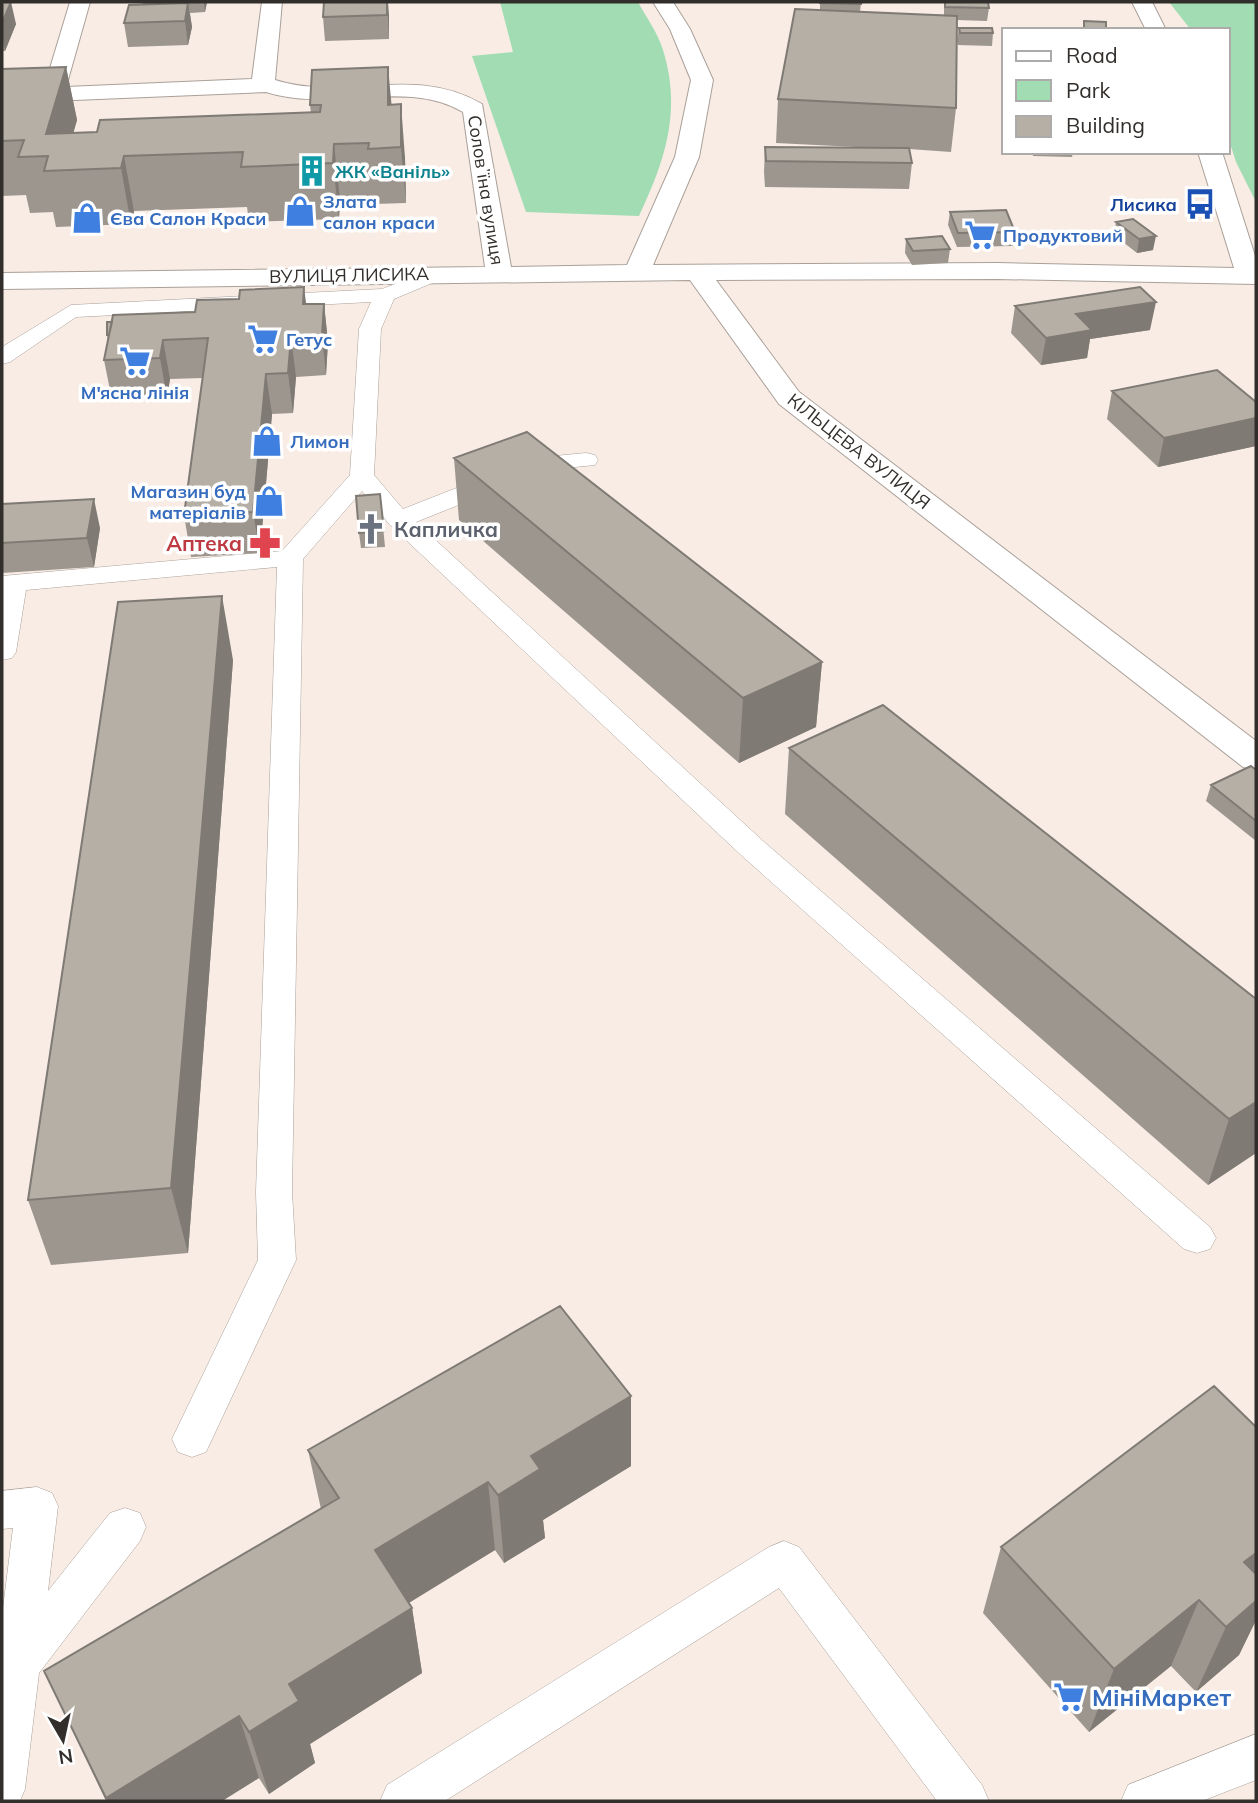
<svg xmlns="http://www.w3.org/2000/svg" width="1258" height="1803" viewBox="0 0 1258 1803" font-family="Mulish,sans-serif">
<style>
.green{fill:#a1dcb3}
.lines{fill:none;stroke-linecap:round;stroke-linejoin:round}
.service-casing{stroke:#aaa099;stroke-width:1}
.minor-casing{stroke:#aaa099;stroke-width:2}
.service{fill:#fff;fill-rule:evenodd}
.minor{fill:#fff;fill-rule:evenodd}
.wall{fill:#9c968e}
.shaded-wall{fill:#7f7a74}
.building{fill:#b5afa5;stroke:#7f7a74;stroke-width:2}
.labels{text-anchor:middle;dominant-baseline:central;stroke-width:7;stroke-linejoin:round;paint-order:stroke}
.far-culture-label{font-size:18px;font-weight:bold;fill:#0d838f;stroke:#fff;text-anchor:start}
.far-street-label{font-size:18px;fill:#322e2b;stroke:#fff}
.far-shop-label{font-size:18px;font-weight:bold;fill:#366cbe;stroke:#fff;text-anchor:start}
.far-transit-label{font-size:18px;font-weight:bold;fill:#164399;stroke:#fff;text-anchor:end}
.worship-label{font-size:21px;font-weight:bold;fill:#5b616d;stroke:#fff;text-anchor:start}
.health-label{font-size:21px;font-weight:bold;fill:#be3a42;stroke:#fff;text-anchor:end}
.near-shop-label{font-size:24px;font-weight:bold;fill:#366cbe;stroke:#fff;text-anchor:start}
</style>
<rect width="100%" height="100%" fill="#f8ece5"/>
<path class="green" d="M500,2H638C646,17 658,33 663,50C682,111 665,161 639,216L526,212L472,56L513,52Z
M1169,2H1256V202L1236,162L1228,137V30H1191Z"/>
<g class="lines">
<defs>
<path id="service" d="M437,268L444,270L448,274L444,278L394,299L381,329L374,475L403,509L533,458L586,453L595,455L598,460L595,465L546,470L416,522L763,841L1210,1227L1216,1238L1210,1249L1197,1253L1184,1249L741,855L390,525L362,491L303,559L292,1192L296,1260L206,1452L192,1457L178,1452L172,1439L258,1260L256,1192L277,567L26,590L16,652L12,658L2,660V576L282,551L350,475L359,329L371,302L76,317L10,362L2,364V347L71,305L382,289Z
M37,1487L52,1493L58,1506L48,1591L110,1513L125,1508L140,1513L146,1527L140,1541L39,1673L25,1789L20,1801H2V1616L13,1528L2,1529V1491Z
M784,1541L799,1547L982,1785L989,1801H937L779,1588L445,1801H380L387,1785L769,1547Z
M1256,1734V1780L1202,1801H1121L1128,1785Z"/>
<path id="minor" d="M70,2H90L66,87L252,79L262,2H282L275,80C346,102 413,64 482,104L511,267L627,265L675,157L691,80L670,29L653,2H673L690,29L713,80L699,157L653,265L998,263L1234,268L1198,152H1222L1256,259V284L998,279L716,280L799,392L1256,741V770L1243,767L779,404L690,280L2,289V273L485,267L463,112C406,78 333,113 266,92L2,103V89L44,88Z
M1132,2H1152L1166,30H1146Z"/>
</defs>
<use href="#service" class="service-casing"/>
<use href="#minor" class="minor-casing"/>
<use href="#service" class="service"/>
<use href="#minor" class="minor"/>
</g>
<path class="wall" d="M2,2L16,24L5,51H2Z
M142,2H207L205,12L190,13L192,27L188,45L128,47L124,23L143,4Z
M820,2H861L860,12L944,15V2H988L989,8L987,21L957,20L956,108L951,152L909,149L912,163L909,189L765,187L764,172L765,147L876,148L776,143L778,99L820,10Z
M389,15V39L325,41L323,17Z
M959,28L993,33L992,46L958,45L957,40Z
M66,67L77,120L73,133L97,132L311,113L310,105H391L405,158L406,203L374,204L373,198L340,199L339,219L249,222L247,207L134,211L131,224L56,227L53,212L30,213L26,195L2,196V69Z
M1032,152H1073L1072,157L1033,156Z
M950,212L1015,232L1013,246L957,247L948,225Z
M1116,222L1153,250L1137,253L1114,235Z
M906,239L950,249L948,263L912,265L905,253Z
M324,304L328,342L326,375L296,377L293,413L272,414L260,553L191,557L184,515L203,378L170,379L167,397L112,400L104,360L108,341L107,335L195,312Z
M1015,306L1150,330L1090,339L1087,358L1041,365L1011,333Z
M1112,391L1256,402V446L1158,467L1107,419Z
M454,458L822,662L816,727L739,763L459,520Z
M380,494L385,547L361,548L359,533Z
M2,504L100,528L94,567L2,573Z
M233,660L188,1253L51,1265L28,1200Z
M789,748L1256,999V1153L1208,1185L785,814Z
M1256,770V841L1206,801L1211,785Z
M1256,1427V1620L1239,1655L1196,1692L1171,1666L1089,1732L983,1613L1001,1547Z
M308,1450L631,1466L543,1520L545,1538L504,1563L495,1550L409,1603L412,1608L422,1673L310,1744L315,1763L269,1794L259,1778L222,1801H106L44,1671L321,1509Z"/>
<path class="shaded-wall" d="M11,2L16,24L5,51L2,34V23Z
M204,2H207L205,12Z
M387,2H388L389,15V39Z
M188,3L192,27L188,45L185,21Z
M66,67L77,120L63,170L46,134Z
M388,67L393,120L388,105Z
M401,104L405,158L406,203L401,147Z
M334,144L340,199L339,219L333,163Z
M124,156L134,211L131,224L121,168Z
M1156,236L1153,250L1137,253L1139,239Z
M304,287L309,326L303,304Z
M1156,302L1150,330L1090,339L1087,358L1041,365L1046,338L1076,314Z
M324,304L328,342L326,375L322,336Z
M291,337L296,377L293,413L288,373Z
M163,340L170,379L167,397L160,358Z
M266,374L272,414L260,553L253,512Z
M1256,418V446L1158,467L1164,438Z
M94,499L100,528L94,567L87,538Z
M222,596L233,660L188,1253L171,1188Z
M822,662L816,727L739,763L743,698Z
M1256,1102V1153L1208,1185L1229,1119Z
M631,1396V1466L543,1520L545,1538L504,1563L498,1495L531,1456Z
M488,1482L495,1550L387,1616L375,1550Z
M1256,1553V1594L1244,1562Z
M1199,1600L1171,1666L1089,1732L1114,1669Z
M1256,1601V1620L1239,1655L1196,1692L1226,1627Z
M412,1608L422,1673L310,1744L315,1763L269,1794L249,1732L289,1684Z
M239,1716L259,1778L222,1801H108L106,1798Z"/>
<path class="building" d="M2,2H11L2,23Z
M324,2H387V15L323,17Z
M820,2H861V4L820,3Z
M945,2H988L989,8L945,7Z
M188,3L185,21L124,23L129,5Z
M795,9L957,16L956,108L778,99Z
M1084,21L1106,22V30H1084Z
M959,28H992L993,33H960Z
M66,67L46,134L97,132L100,120L320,112L321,105H310L312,70L388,67V105L401,104V147L368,149L369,143L334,144L333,163L241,167L243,152L124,156L121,168L44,171L48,156L18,157L24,140L2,141V69Z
M765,147L909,148L912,163L766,161Z
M1006,210L1015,232L958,233L950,212Z
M1133,219L1156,236L1139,239L1116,222Z
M942,236L950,249L913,251L906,239Z
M304,287L303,304H324L322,336L291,337L288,373L266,374L253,512L184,515L208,338L163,340L160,358L104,360L113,315L195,312L197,300L239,299L240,290Z
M1140,287L1156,302L1076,314L1092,330L1046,338L1015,306Z
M107,322H112L109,335H107Z
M1217,370L1256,402V418L1164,438L1112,391Z
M527,432L822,662L743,698L454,458Z
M380,494L384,531L359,533L356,496Z
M94,499L87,538L2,543V504Z
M222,596L171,1188L28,1200L118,602Z
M883,705L1256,999V1102L1229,1119L789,748Z
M1251,766L1256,770V821L1211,785Z
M560,1306L631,1396L531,1456L540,1469L498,1495L488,1482L375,1550L412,1608L289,1684L299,1701L249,1732L239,1716L106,1798L44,1671L339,1498L308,1450Z
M1214,1386L1256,1427V1553L1244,1562L1256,1574V1601L1226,1627L1199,1600L1114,1669L1001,1547Z"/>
<defs>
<symbol id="building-bare" viewBox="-9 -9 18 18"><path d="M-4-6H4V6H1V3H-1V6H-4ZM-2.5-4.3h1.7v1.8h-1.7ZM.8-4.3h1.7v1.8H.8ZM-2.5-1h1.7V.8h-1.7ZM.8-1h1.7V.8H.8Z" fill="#0f9aa8" stroke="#fff" stroke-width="2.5" paint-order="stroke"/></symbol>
<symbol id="bus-bare" viewBox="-9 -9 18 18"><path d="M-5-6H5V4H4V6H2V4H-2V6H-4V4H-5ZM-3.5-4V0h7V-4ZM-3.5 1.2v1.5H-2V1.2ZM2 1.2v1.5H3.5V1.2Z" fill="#1a4fb4" stroke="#fff" stroke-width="2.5" paint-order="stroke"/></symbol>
<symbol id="shop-bare" viewBox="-9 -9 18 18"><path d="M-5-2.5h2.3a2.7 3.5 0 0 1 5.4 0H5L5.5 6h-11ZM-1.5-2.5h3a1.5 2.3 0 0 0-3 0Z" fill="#3f7fe0" stroke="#fff" stroke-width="2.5" paint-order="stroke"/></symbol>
<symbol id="supermarket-bare" viewBox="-9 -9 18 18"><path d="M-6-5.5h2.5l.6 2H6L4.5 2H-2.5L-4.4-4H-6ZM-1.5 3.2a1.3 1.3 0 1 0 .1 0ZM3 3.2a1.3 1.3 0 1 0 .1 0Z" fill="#3f7fe0" stroke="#fff" stroke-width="2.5" paint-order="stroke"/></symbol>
<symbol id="church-bare" viewBox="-9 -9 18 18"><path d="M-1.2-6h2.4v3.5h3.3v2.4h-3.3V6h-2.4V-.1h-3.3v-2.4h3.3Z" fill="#6b7280" stroke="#fff" stroke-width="2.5" paint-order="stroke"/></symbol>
<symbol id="pharmacy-bare" viewBox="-9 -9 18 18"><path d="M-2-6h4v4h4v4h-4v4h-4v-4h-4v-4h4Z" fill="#e0444e" stroke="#fff" stroke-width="2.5" paint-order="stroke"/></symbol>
</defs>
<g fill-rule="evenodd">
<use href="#building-bare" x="290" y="149" width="44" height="44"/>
<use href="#bus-bare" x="1178" y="182" width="44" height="44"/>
<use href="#shop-bare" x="278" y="189" width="44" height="44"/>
<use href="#shop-bare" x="65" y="196" width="44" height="44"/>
<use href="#supermarket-bare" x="958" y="213" width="44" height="44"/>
<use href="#supermarket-bare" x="241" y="317" width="44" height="44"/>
<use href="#supermarket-bare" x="113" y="339" width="44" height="44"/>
<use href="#shop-bare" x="245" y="419" width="44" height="44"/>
<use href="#shop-bare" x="247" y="479" width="44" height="44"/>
<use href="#church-bare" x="349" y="507" width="44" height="44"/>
<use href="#pharmacy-bare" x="243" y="521" width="44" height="44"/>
<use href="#supermarket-bare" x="1047" y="1675" width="44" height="44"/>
</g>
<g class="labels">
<g class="far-culture-label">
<text x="335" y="171">ЖК «Ваніль»</text>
</g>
<g class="far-street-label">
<text transform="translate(486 190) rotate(81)">Соловʼїна вулиця</text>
<text transform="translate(349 275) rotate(-1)">ВУЛИЦЯ ЛИСИКА</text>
<text transform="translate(859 451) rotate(38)">КІЛЬЦЕВА ВУЛИЦЯ</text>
</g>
<g class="far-shop-label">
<text x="323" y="201">Злата<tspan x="323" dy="21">салон краси</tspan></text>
<text x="110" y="218">Єва Салон Краси</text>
<text x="1003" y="235">Продуктовий</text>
<text x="286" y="339">Гетус</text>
<text x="135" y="392" text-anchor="middle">М'ясна лінія</text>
<text x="290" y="441">Лимон</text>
<text x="246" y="491" text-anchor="end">Магазин буд<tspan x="246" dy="21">матеріалів</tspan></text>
</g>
<g class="far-transit-label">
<text x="1177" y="204">Лисика</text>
</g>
<g class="worship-label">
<text x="394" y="529">Капличка</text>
</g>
<g class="health-label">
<text x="242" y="543">Аптека</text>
</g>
<g class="near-shop-label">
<text x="1092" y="1697">МініМаркет</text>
</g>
</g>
<rect width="1258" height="1803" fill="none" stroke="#322e2b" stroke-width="7"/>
<rect x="1002" y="28" width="228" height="126" fill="#ffffff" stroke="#adabaa" stroke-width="2"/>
<rect x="1016" y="51" width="35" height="10" fill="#ffffff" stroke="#adabaa" stroke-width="2"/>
<text x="1066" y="63" font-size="21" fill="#322e2b">Road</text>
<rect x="1016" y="80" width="35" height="21" fill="#a1dcb3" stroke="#adabaa" stroke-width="2"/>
<text x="1066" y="98" font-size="21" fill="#322e2b">Park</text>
<rect x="1016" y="116" width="35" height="21" fill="#b5afa5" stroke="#adabaa" stroke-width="2"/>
<text x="1066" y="133" font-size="21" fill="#322e2b">Building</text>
<g transform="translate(63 1740) rotate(171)" stroke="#ffffff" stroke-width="5" paint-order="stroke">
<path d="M0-5L12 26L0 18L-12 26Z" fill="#322e2b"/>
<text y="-10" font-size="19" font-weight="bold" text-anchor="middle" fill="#322e2b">N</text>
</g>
</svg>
